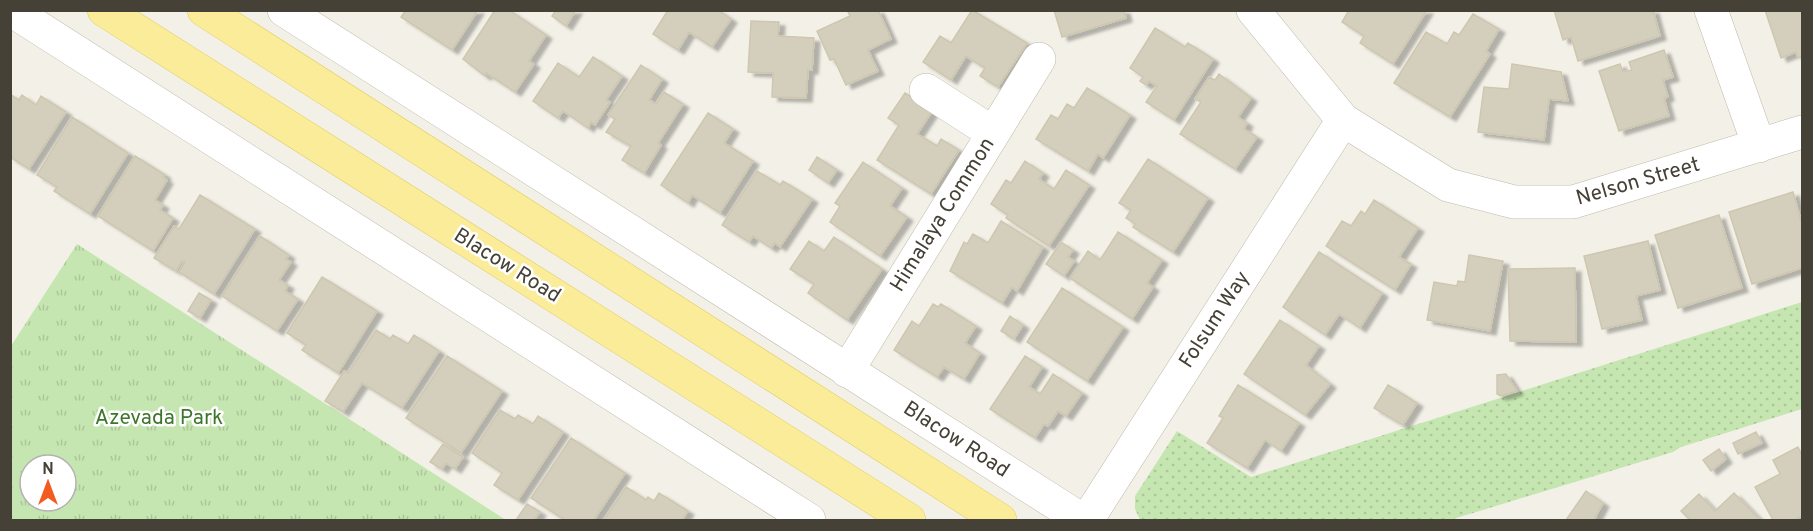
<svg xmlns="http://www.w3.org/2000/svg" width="1813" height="531" viewBox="0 0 1813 531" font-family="Overpass,sans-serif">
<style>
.grass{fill:url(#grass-dots)}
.park{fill:url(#park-tufts);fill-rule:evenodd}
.building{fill:#d4cebc;stroke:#cec7b0;stroke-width:1.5;filter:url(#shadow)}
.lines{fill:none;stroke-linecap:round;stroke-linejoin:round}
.minor-casing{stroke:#bebaaa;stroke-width:34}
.major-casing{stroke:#dfcc68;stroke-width:34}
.minor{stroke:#fff;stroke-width:33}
.major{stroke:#faec98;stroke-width:33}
.labels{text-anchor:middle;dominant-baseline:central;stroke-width:5;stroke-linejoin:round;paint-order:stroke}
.street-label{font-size:21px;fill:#454136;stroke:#fff}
.park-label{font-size:21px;fill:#3d752b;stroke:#fff}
</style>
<defs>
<pattern id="grass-dots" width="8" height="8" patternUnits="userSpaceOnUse" patternTransform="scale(1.5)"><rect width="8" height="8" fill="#c6e6b1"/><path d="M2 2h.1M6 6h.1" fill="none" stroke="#abc699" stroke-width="1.8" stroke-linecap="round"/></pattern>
<pattern id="park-tufts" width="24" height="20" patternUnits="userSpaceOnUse" patternTransform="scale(1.5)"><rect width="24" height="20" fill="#c6e6b1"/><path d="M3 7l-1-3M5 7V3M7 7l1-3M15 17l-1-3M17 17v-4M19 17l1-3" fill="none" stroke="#abc699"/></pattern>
<filter id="shadow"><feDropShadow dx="6" dy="4" stdDeviation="1.5" flood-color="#0004"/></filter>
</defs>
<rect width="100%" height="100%" fill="#f3f1e7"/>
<path class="grass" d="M1802,302V409L1681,447L1673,452L1450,520H1140L1135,509V496L1177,431L1251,477Z"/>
<path class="park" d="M77,244L506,520H11V346ZM30,465H66V501H30Z"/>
<path class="building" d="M406,10H478L452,50L401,17Z
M495,10H509L546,35L529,61L534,64L515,92L486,73L485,76L463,59Z
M556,10H576L566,26L552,16Z
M668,10H718L731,19L712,47L689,32L678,50L653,34Z
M847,10H878L891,39L868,50L878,71L846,85L834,59L830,60L817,31L850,16Z
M972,10L1027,43L998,87L980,76L985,68L966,56L951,80L923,62L940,36L951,43Z
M1054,10H1124L1126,18L1062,37Z
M1349,10H1427L1393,64L1360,43L1364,36L1342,22Z
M1554,10H1653L1660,36L1578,61L1571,37L1563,40Z
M1765,10H1802V56L1798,58L1796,52L1781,58Z
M1473,14L1499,29L1486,51L1490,54L1450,117L1394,83L1426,32L1447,44L1454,32L1459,35Z
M751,21L779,22L778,36L814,38L812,70H808L806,98L772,97L773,73L748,72Z
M1155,28L1185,47L1188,43L1213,59L1174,120L1146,102L1157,86L1149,81L1146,85L1140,81L1143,77L1130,68Z
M1664,50L1673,77L1663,80L1668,97L1664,98L1669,116L1619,131L1599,71L1620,64L1623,72L1632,70L1629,62Z
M593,57L622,76L606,100L610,102L595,125L591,122L588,128L563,111L558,118L533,101L558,63L579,77Z
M1512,64L1561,72L1568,101L1549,99L1544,140L1478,132L1484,87L1509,89Z
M641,65L662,79L649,100L656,104L664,92L683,104L658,143L661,145L644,173L622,160L631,146L606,132L615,119L608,115Z
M1219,74L1251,98L1238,117L1247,123L1244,129L1257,137L1235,169L1180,134L1201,102L1195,99L1209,77L1215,80Z
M1087,88L1130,115L1103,158L1098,154L1088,171L1036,139L1051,115L1058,119L1067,104L1074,108Z
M905,93L933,110L917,134L937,146L941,139L959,150L931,194L877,160L899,125L888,118Z
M10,94L19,100L22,95L36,105L41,96L66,112L29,169L10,157Z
M708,113L733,129L724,143L753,161L720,213L692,195L688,203L661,185Z
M72,117L128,153L90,214L54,191L57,187L37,175Z
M135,156L165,175L163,177L167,180L155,200L163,205L160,210L173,218L153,251L98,216Z
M817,157L837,170L828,183L809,170Z
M1148,159L1208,198L1173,252L1133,227L1135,224L1126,218L1131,210L1119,203Z
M1025,161L1043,173L1039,179L1054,189L1066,170L1089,185L1049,246L1006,218L1008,215L991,204L1006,180L1011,183Z
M863,162L902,188L890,206L907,217L880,256L830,222L840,206L835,203Z
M757,171L780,185L783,181L812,199L780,247L775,243L771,248L753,236L749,242L722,225Z
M1793,192L1802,224V268L1752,284L1729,212Z
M200,195L255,229L214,294L179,272L185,262L182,261L176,271L154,258L174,226L179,229Z
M1374,200L1418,228L1399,257L1411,264L1395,290L1326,246L1342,221L1351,226L1361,211L1365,214Z
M1719,215L1742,288L1678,308L1655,235Z
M1001,221L1043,247L1017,291L1012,287L1002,303L950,271L964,242L967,244L973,234L988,243Z
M1118,232L1162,260L1147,283L1153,287L1132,319L1070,278L1088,251L1100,260Z
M260,236L289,255L286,259L291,262L279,280L288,285L285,291L298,299L277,331L222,296Z
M834,237L882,269L847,320L808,293L814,284L790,269L809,241L824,251Z
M1648,241L1660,290L1636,296L1642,320L1602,329L1584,256Z
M1061,242L1073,250L1068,257L1074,261L1064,276L1046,264Z
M1319,252L1382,293L1360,328L1339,314L1325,335L1283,307Z
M1469,255L1503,261L1490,331L1427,320L1434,282L1457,286L1458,281L1465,282Z
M1575,268L1576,342L1510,341L1508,269Z
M322,277L377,311L338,373L302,350L306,345L287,333Z
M1062,288L1123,327L1087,381L1027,342Z
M199,293L211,300L200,318L188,311Z
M933,304L938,307L941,304L976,326L965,343L980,353L964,379L944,367L937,377L894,350L912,321L919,326Z
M1010,316L1023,325L1014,339L1001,331Z
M1280,320L1319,346L1306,365L1330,384L1305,415L1244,374Z
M376,330L390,339L393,335L408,344L414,335L439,351L402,408L362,383L343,412L325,401L344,371L348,373Z
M447,356L502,391L461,453L406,418Z
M1025,356L1042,367L1029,387L1040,394L1053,374L1082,393L1066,416L1058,411L1048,426L1044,424L1035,438L990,409Z
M1506,374L1517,391L1501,396L1497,394V375Z
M1238,385L1299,423L1281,451L1265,440L1247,468L1207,443L1223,418L1219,416Z
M1388,385L1417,403L1403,425L1374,408Z
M500,410L515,419L518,415L533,424L538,416L563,432L518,500L494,485L502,473L472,453Z
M1756,432L1762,443L1738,454L1733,443Z
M571,438L625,473L594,520H565L531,498Z
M443,444L463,457L455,469L446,463L442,469L430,462Z
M1798,447L1802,455V516L1793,520H1773L1755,487L1780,474L1773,460Z
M1719,449L1726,459L1711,471L1703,460Z
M626,487L646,500L648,497L654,501L659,493L688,511L682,520H604Z
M1586,491L1603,503L1594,520H1566Z
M1734,493L1760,520H1690L1681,511L1699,494L1715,511Z
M527,504L540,512L534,520H516Z"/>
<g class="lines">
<defs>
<path id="minor" d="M11,10L809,520
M284,10L1082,520
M1253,10L1343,120L1448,185L1514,202H1573L1802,132
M1711,10L1759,146
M926,90L993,133
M847,371L1039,59
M1087,520L1343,120"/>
<path id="major" d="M104,10L909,520
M204,10L1000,520"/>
</defs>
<use href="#minor" class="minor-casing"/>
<use href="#major" class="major-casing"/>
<use href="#minor" class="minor"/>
<use href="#major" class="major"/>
</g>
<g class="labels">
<g class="street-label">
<text transform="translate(1638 182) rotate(-16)">Nelson Street</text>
<text transform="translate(943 215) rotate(-58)">Himalaya Common</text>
<text transform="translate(507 266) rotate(32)">Blacow Road</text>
<text transform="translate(1215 320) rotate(-57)">Folsum Way</text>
<text transform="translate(956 440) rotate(33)">Blacow Road</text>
</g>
<g class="park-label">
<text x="159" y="418">Azevada Park</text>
</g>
</g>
<rect width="1813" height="531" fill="none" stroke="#454136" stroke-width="24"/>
<g transform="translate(48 483)"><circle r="28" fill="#ffffff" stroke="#b5b3af" stroke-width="1.5"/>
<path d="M0-4.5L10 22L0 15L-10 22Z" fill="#f25c1f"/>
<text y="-9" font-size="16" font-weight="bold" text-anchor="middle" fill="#454136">N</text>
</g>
</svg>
